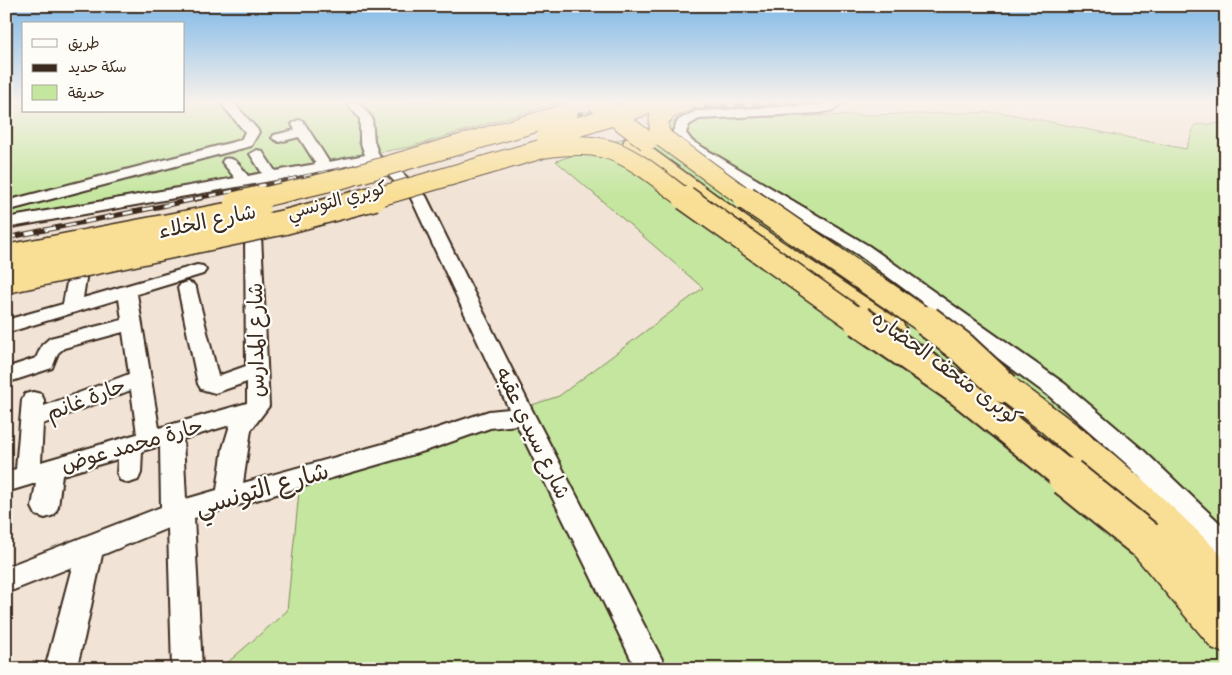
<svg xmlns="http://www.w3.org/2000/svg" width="1232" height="675" viewBox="0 0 1232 675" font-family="Caveat,'Playpen Sans Arabic',sans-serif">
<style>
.green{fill:#c4e69f;stroke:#80885e}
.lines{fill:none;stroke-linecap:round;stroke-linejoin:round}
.minor-casing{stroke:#3b2a1e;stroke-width:4}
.highway-casing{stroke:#3b2a1e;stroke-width:3}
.minor{fill:#fdfcf7;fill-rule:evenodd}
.highway{fill:#f9df96;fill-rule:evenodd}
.rail-far1-casing{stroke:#3b2a1e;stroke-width:4}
.rail-casing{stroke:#3b2a1e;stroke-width:5}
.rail-far1{stroke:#fdfcf7;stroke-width:2.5;stroke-dasharray:8;stroke-linecap:butt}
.rail{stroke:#fdfcf7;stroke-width:3;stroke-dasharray:10;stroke-linecap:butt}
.highway-bridge-far3-casing{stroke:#3b2a1e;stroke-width:21;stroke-linecap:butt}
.highway-bridge-far2-casing{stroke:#3b2a1e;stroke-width:27;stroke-linecap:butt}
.highway-bridge-far1-casing{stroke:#3b2a1e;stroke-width:34;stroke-linecap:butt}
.highway-bridge-casing{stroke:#3b2a1e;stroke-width:42;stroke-linecap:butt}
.highway-bridge-far3{stroke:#f9df96;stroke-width:19}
.highway-bridge-far2{stroke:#f9df96;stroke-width:24}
.highway-bridge-far1{stroke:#f9df96;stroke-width:30}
.highway-bridge{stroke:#f9df96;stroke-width:38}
.labels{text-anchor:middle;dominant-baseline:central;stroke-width:4.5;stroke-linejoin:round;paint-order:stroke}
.far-street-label{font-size:18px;fill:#3b2a1e;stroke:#fdfcf7}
.street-label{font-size:21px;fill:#3b2a1e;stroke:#fdfcf7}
.near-street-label{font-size:25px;fill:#3b2a1e;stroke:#fdfcf7}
</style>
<rect width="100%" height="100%" fill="#f1e3d5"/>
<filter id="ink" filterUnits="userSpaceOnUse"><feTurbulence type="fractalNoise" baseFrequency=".02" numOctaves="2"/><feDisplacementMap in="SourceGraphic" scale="10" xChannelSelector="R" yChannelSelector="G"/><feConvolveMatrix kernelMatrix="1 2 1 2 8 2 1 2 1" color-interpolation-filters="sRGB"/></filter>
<g filter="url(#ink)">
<path class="green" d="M6,101H24V111H184V101H564L410,147L6,217Z
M1000,112L1186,149L1195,125L1226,123V669H220L287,611L300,482L559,396L703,288L556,161L681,119Z"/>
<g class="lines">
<defs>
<path id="minor" d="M219,101H232L257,129L259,132L251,146L6,211V201L241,140L245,132Z
M345,101H357L372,118L374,141L379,156L395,166L426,196L535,416L667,669H636L517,425L490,428L428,450L194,518L202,669H172L168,528L102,555L84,639L76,669H45L72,567L6,593V567L161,507L160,446L142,451L141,473L138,480L129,483L120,480L117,473L118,459L62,475L58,507L54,515L45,518L36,515L32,507L36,483L6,492V472L16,469L22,400L25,394L33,392L41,394L44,400V406L129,374L123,332L64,348L58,353L52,368L6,383V368L36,358L42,345L50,338L122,320L119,299L6,333V320L63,304L69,272L72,268L78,267L84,268L87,272L83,298L197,265L203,266L206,270L203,274L137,294L159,428L247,403V382L215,393L201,389L198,384L178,288L181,284L187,282L193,284L196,288L218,376L246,366L245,235L247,231H259L261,235L269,406L251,430L243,483L426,432L489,411L509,409L411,198L385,172L371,163L6,228V218L235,178L222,162L224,159C236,156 241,167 248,176L262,173L250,154L257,150L262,151L275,171L316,164L299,137L279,142L272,138L274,135L295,130L292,124L298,120L303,121L329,162L365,155L360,141V119ZM131,390L137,434L41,462L43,424ZM230,425L223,448L217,490L186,499L183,439Z
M829,101H843L834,110L820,113L699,119L689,125L686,133L692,141L869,246L1065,384L1144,451L1226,529V559L1216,556L1128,465L1049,396L857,254L682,147L672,133L678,120L696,111L820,105Z"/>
<path id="highway" d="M632,137L639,139L756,224L902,322L906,328L902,334L892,337L882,334L740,234L625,147L623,143L625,139Z
M987,365C1008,371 1027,388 1045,401C1110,448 1170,502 1226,560V654L1212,648L1119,537L1114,526L1119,515L1130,511L1041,431L977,382L972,375L977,368Z"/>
</defs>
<use href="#minor" class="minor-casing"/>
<use href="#highway" class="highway-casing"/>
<use href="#minor" class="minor"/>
<use href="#highway" class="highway"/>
<defs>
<path id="rail-far1" d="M194,199L420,153L553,115L809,101"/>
<path id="rail" d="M6,238L201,198"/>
</defs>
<use href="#rail-far1" class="rail-far1-casing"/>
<use href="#rail" class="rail-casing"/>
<use href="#rail-far1" class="rail-far1"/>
<use href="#rail" class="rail"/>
<defs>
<path id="highway-bridge-far3" d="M595,101L647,141
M687,101L667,110L659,119V131L663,138L747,199
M546,137L660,101
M256,199L345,178L568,113
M371,199L545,148C569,145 596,143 618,153C643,164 665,184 686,199"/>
<path id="highway-bridge-far2" d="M685,198L861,323
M746,198L928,323
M236,204L261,198
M6,257L258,209
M6,281L285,222L375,198"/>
<path id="highway-bridge-far1" d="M859,321L962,392L1069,478
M927,321L961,347L1005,388"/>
<path id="highway-bridge" d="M1067,477L1145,540"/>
</defs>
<use href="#highway-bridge-far3" class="highway-bridge-far3-casing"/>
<use href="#highway-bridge-far2" class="highway-bridge-far2-casing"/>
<use href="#highway-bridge-far1" class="highway-bridge-far1-casing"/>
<use href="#highway-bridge" class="highway-bridge-casing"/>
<use href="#highway-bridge-far3" class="highway-bridge-far3"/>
<use href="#highway-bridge-far2" class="highway-bridge-far2"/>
<use href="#highway-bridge-far1" class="highway-bridge-far1"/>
<use href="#highway-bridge" class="highway-bridge"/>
</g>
</g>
<linearGradient id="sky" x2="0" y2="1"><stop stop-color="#80b9e7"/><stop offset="0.52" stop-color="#f9f2ec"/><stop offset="1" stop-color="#f9f2ec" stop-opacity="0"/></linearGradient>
<rect width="1232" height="196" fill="url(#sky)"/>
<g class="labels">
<g class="far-street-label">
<text transform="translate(337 200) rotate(-15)">كوبري التونسي</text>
</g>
<g class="street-label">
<text transform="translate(207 221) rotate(-12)">شارع الخلاء</text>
<text transform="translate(256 340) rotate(-91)">شارع المدارس</text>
<text transform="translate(947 368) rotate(36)">كوبرى متحف الحضاره</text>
<text transform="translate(86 399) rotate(-21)">حارة غانم</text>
<text transform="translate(533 433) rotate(64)">شارع سيدي عقبه</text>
<text transform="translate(132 445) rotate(-16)">حارة محمد عوض</text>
</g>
<g class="near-street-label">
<text transform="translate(262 489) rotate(-16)">شارع التونسي</text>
</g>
</g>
<rect width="1232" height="675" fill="none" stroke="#fdfcf7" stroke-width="25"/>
<rect x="12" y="12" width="1207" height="650" fill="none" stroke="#3b2a1e" stroke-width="2" filter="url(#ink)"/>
<rect x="22" y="22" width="162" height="90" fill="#fdfcf7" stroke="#afa8a0"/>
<rect x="32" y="39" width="25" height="8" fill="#fdfcf7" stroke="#afa8a0"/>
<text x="68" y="48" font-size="15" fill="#3b2a1e">طريق</text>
<rect x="32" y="64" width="25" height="8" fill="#3b2a1e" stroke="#afa8a0"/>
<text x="68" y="72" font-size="15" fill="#3b2a1e">سكة حديد</text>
<rect x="32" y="85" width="25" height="15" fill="#c4e69f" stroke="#afa8a0"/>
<text x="68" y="98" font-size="15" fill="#3b2a1e">حديقة</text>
</svg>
